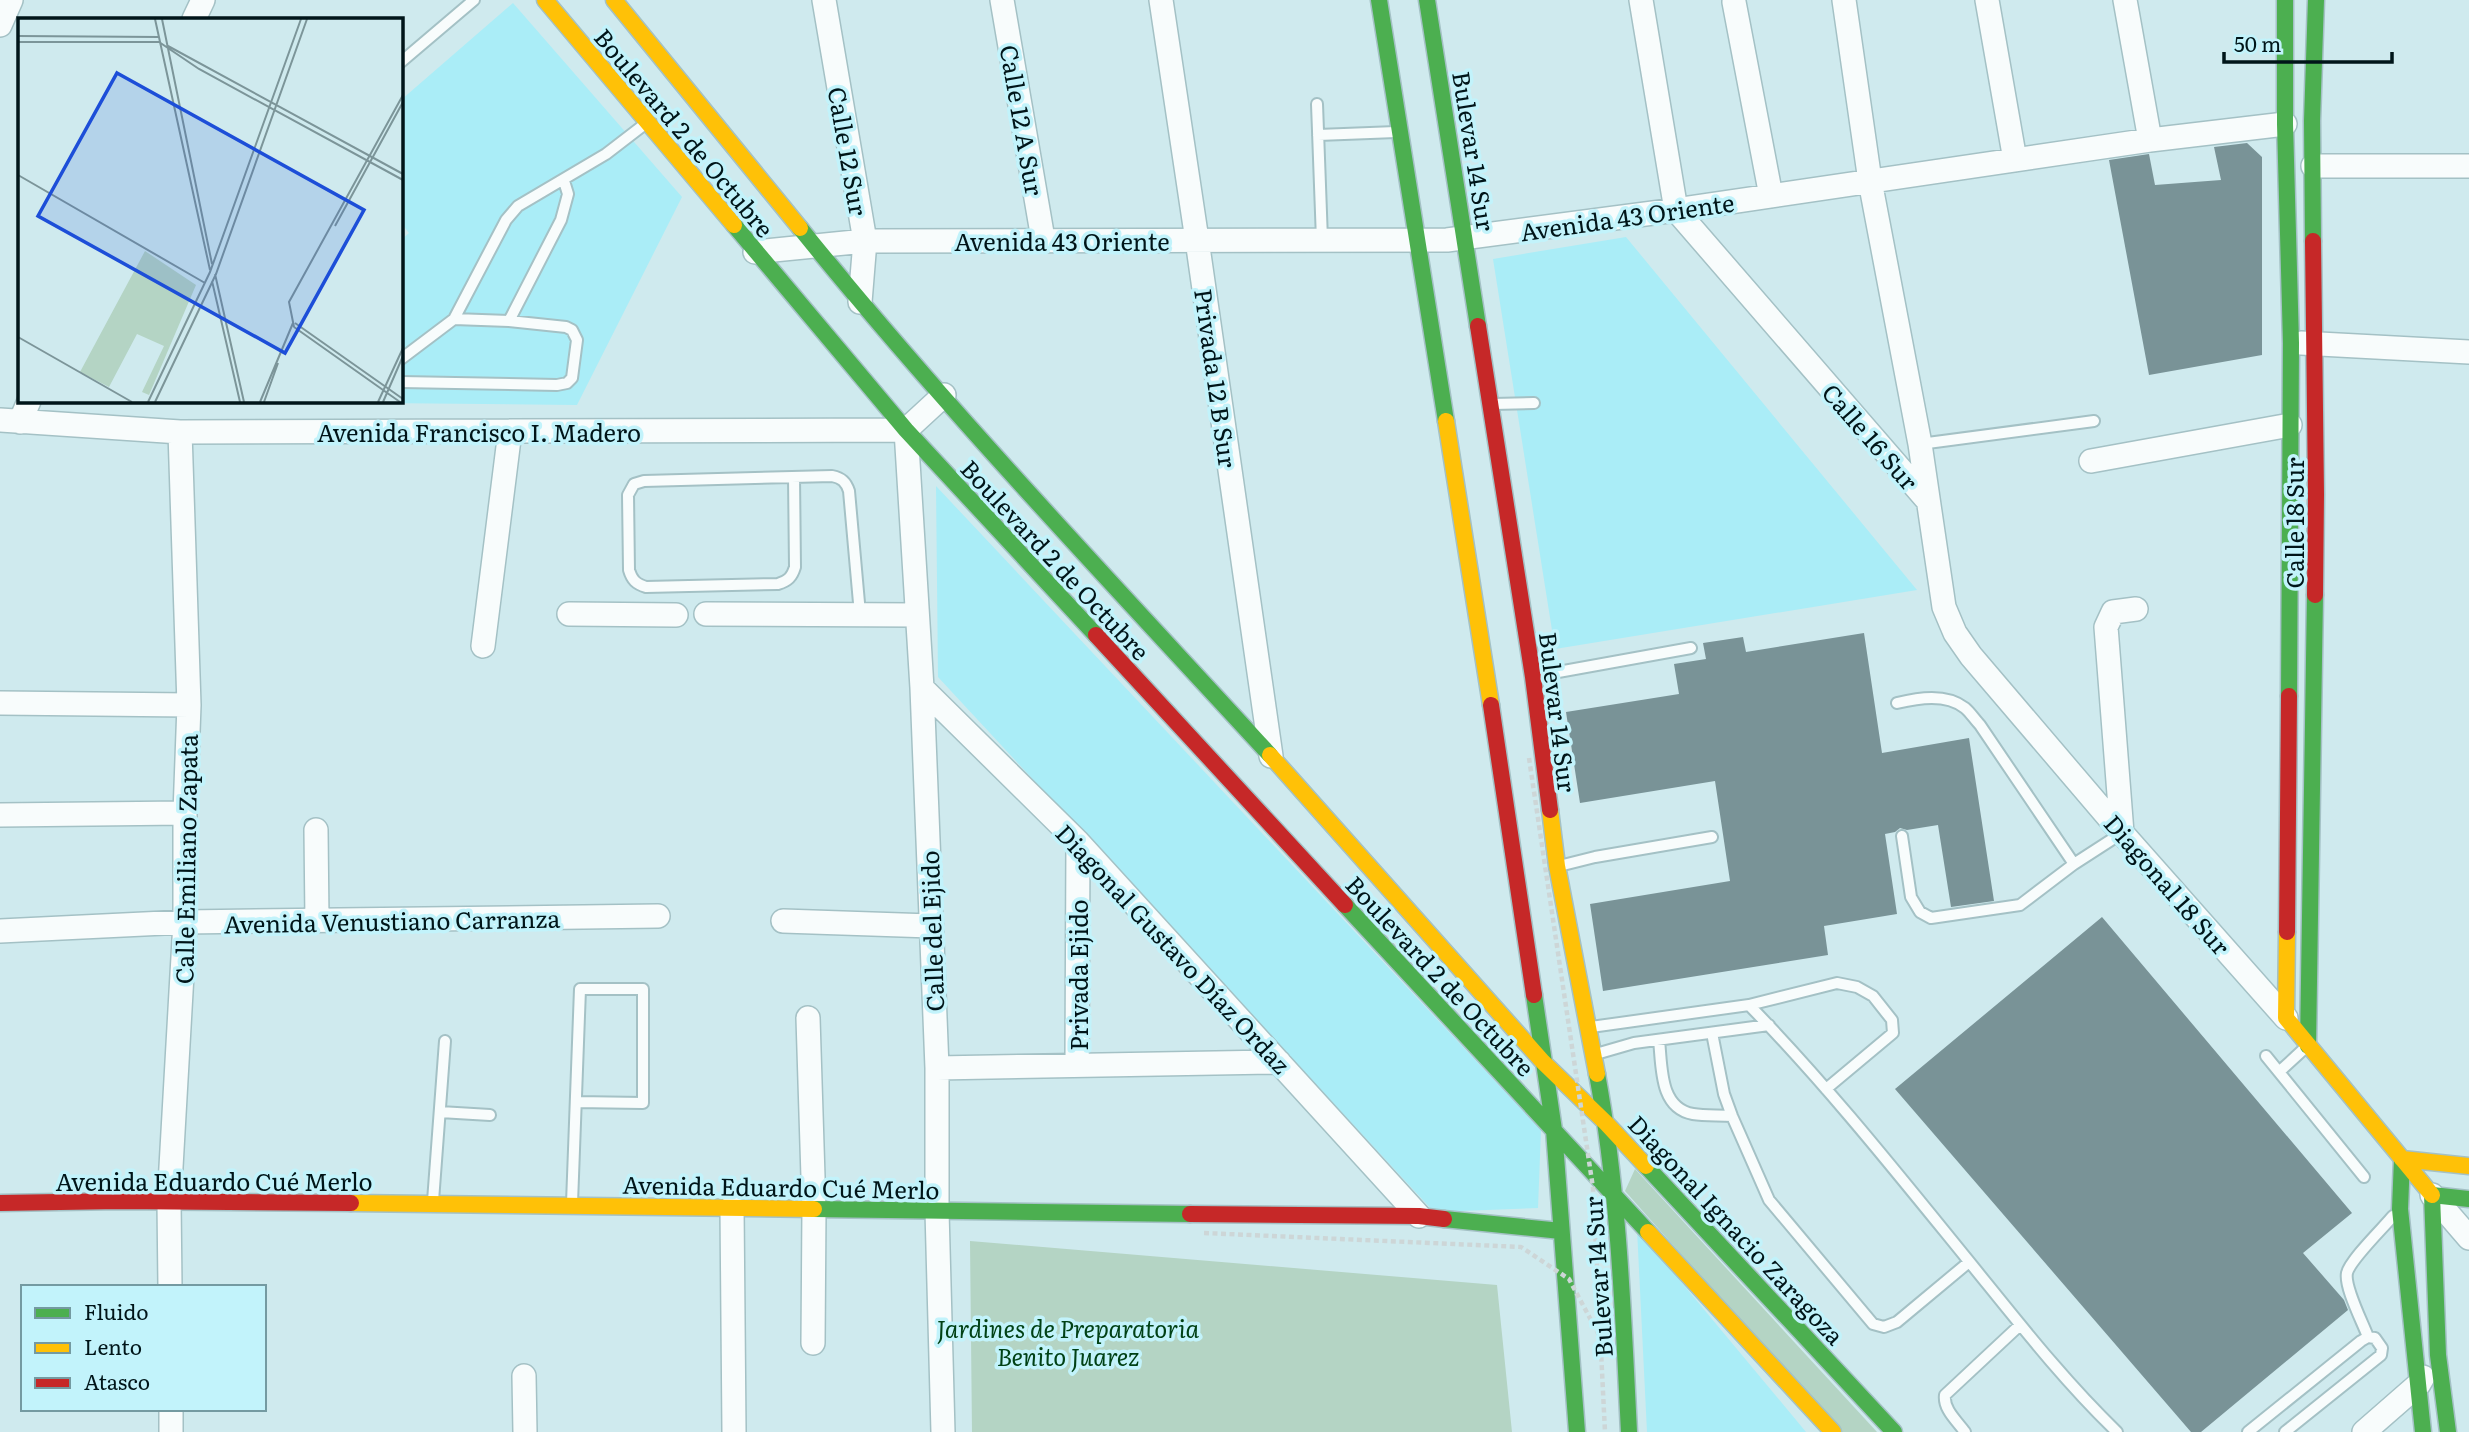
<svg xmlns="http://www.w3.org/2000/svg" width="2469" height="1432" viewBox="0 0 2469 1432" font-family="Literata,serif">
<style>
.built{fill:#aaedf7}
.green{fill:#b4d4c4}
.building{fill:#799397}
.lines{fill:none;stroke-linecap:round;stroke-linejoin:round}
.lane-casing{stroke:#a4c1c5;stroke-width:14}
.street-casing{stroke:#a4c1c5;stroke-width:26}
.fast-casing{stroke:#a4c1c5;stroke-width:19}
.slow-casing{stroke:#a4c1c5;stroke-width:19}
.jam-casing{stroke:#a4c1c5;stroke-width:19}
.lane{stroke:#f8fcfc;stroke-width:10}
.street{stroke:#f8fcfc;stroke-width:23}
.fast{stroke:#4caf50;stroke-width:16}
.slow{stroke:#ffc107;stroke-width:16}
.jam{stroke:#c62828;stroke-width:16}
.path-bridge{stroke:#cdd6d7;stroke-width:4.5;stroke-dasharray:5 3.5;stroke-linecap:butt}
.labels{text-anchor:middle;dominant-baseline:central;stroke-width:7;stroke-linejoin:round;paint-order:stroke}
.street-label{font-size:24px;fill:#001519;stroke:#c2f3fb}
.park-label{font-size:24px;font-style:italic;fill:#004115;stroke:#c2f3fb}
.inset-road{fill:none;stroke:#7c9599;stroke-width:2}
.view{fill:#1d4ed8;fill-opacity:0.15;stroke:#1d4ed8;stroke-width:3.5}
.inset-edge{fill:none;stroke:#001519;stroke-width:3.5}
</style>
<rect width="100%" height="100%" fill="#cfeaee"/>
<path class="built" d="M513,3L682,197L577,405L274,402L401,401V240L409,233L401,223V100Z
M1626,237L1917,590L1555,649L1493,259Z
M936,486L1541,1130L1538,1208L1434,1212L938,677Z
M1637,1229L1806,1432H1647Z"/>
<path class="green" d="M1635,1169L1877,1432H1839L1625,1191Z
M970,1241L1497,1285L1512,1432H972Z"/>
<path class="building" d="M2247,143L2262,157V355L2149,375L2109,160L2149,154L2155,185L2221,180L2214,147Z
M1864,633L1882,753L1969,738L1994,901L1951,907L1938,825L1907,830L1900,828L1895,832L1885,834L1897,914L1824,926L1828,955L1603,991L1590,904L1730,881L1715,781L1580,803L1566,712L1679,694L1674,664L1706,659L1703,643L1743,637L1746,652Z
M2102,917L2352,1213L2303,1253L2344,1300L2348,1310L2201,1432H2191L1895,1089Z"/>
<g class="lines">
<defs>
<path id="lane" d="M401,62L474,0
M1317,104L1322,240
M1318,135L1396,132
M454,319L509,321
M401,359L454,319L506,220L518,206L606,154L645,124
M401,382L557,385L567,383L572,378L577,340L572,330L566,327L509,321L561,220L568,194L564,181
M1493,404L1534,403
M1920,444L2094,421
M794,477L795,567C792,577 788,581 778,584L646,587C636,584 632,580 629,570L628,495L634,484L644,481L832,476C842,478 846,482 849,491L860,614
M1536,676L1691,648
M1897,703C1918,698 1946,693 1965,708C1970,712 1975,720 1980,725L2074,864
M1902,836L1911,897L1920,912L1931,918L2020,905L2074,864L2122,833
M1559,866L1595,857L1712,837
M1749,1005L1837,983L1857,987L1873,996L1892,1020L1893,1033L1826,1089
M1591,1027L1749,1005C1827,1085 1897,1173 1967,1259C2015,1318 2062,1379 2117,1432
M1712,1033L1724,1094L1732,1116L1769,1200L1873,1324L1884,1327L1897,1322L1969,1262
M1659,1040C1662,1066 1659,1108 1693,1114C1705,1116 1719,1115 1732,1116
M1596,1054L1634,1043L1769,1025
M2266,1056L2364,1177
M2279,1072L2305,1048
M440,1112L490,1115
M433,1201L445,1041
M572,1203L580,989H643V1103L576,1102
M2368,1337C2363,1323 2344,1287 2347,1273C2350,1260 2384,1227 2393,1216
M1965,1432C1957,1421 1943,1409 1945,1395L2020,1325
M2248,1432L2361,1341L2368,1337L2375,1338L2382,1348L2381,1355L2285,1432"/>
<path id="street" d="M824,0L865,241L860,302
M1002,0L1043,239
M1161,0L1197,240L1271,756
M1641,0L1676,210L1928,501
M1844,0L1870,181L1920,444L1944,607L1955,633L1971,656L2122,833L2286,1018
M1987,0L2015,160
M2125,0L2150,140
M1734,2L1771,196
M194,19L203,0
M0,25L11,0
M2313,166H2469
M755,252L865,241L1447,240L1676,210L2150,140L2285,124
M2301,343L2469,352
M0,420L180,432L906,430L944,395
M20,422L29,401
M906,430L922,688L937,1068V1211L943,1432
M2091,461L2290,425
M569,614L676,615
M706,614L917,615
M483,646L510,431
M922,688L1078,842L1419,1216
M0,703L189,705
M0,815L185,813
M316,830L317,921
M2122,833L2106,627L2113,612L2136,609
M783,921L931,926
M0,931L185,922L658,916
M808,1018L814,1209L813,1343
M1077,1065L1078,842
M937,1068L1279,1062
M2432,1195L2469,1238
M732,1207L734,1432
M170,1287L169,1202L185,922V813L189,705L180,432
M524,1376L525,1432
M171,1409V1432
M2364,1432L2419,1384L2423,1377"/>
<path id="fast" d="M1379,0L1446,421
M1427,0L1478,326
M2285,0V124L2291,343L2289,696
M734,225L906,430L1096,635
M800,228C948,411 1111,582 1270,755
M2313,241L2312,121L2316,0
M1345,905L1648,1232
M1534,995L1554,1130L1577,1432
M2308,1046L2315,595
M1597,1074C1619,1192 1623,1313 1629,1432
M2402,1159L2400,1209L2423,1432
M1646,1166L1894,1432
M2432,1195L2438,1355L2448,1432
M2432,1195L2469,1199
M814,1209L1190,1214
M1444,1219L1561,1231"/>
<path id="slow" d="M545,0L734,225
M614,0L800,228
M1446,421L1491,705
M1270,755L1543,1062L1606,1123L1646,1166
M1550,810L1557,866L1597,1074
M2287,932L2286,1018L2432,1195
M2402,1159L2469,1166
M351,1203L814,1209
M1648,1232L1833,1432"/>
<path id="jam" d="M2313,241L2316,494L2315,595
M1478,326L1533,677L1550,810
M1096,635L1345,905
M1491,705L1534,995
M2287,932L2289,696
M0,1203L120,1201L351,1203
M1190,1214L1419,1216L1444,1219"/>
</defs>
<use href="#lane" class="lane-casing"/>
<use href="#street" class="street-casing"/>
<use href="#fast" class="fast-casing"/>
<use href="#slow" class="slow-casing"/>
<use href="#jam" class="jam-casing"/>
<use href="#lane" class="lane"/>
<use href="#street" class="street"/>
<use href="#fast" class="fast"/>
<use href="#slow" class="slow"/>
<use href="#jam" class="jam"/>
<path class="path-bridge" d="M1529,758L1593,1188L1605,1432
M1204,1233L1521,1247L1569,1279L1599,1335"/>
</g>
<g class="labels">
<g class="street-label">
<text transform="translate(1023 120) rotate(80)">Calle 12 A Sur</text>
<text transform="translate(685 132) rotate(50)">Boulevard 2 de Octubre</text>
<text transform="translate(849 151) rotate(80)">Calle 12 Sur</text>
<text transform="translate(1475 151) rotate(81)">Bulevar 14 Sur</text>
<text transform="translate(1627 216) rotate(-8)">Avenida 43 Oriente</text>
<text x="1062" y="240">Avenida 43 Oriente</text>
<text transform="translate(1217 378) rotate(82)">Privada 12 B Sur</text>
<text x="479" y="431">Avenida Francisco I. Madero</text>
<text transform="translate(1871 436) rotate(49)">Calle 16 Sur</text>
<text transform="translate(2293 523) rotate(-90)">Calle 18 Sur</text>
<text transform="translate(1056 559) rotate(47)">Boulevard 2 de Octubre</text>
<text transform="translate(1559 712) rotate(83)">Bulevar 14 Sur</text>
<text transform="translate(185 859) rotate(-89)">Calle Emiliano Zapata</text>
<text transform="translate(2168 884) rotate(49)">Diagonal 18 Sur</text>
<text transform="translate(392 920) rotate(-1)">Avenida Venustiano Carranza</text>
<text transform="translate(931 931) rotate(-92)">Calle del Ejido</text>
<text transform="translate(1174 948) rotate(47)">Diagonal Gustavo Díaz Ordaz</text>
<text transform="translate(1077 975) rotate(-90)">Privada Ejido</text>
<text transform="translate(1441 975) rotate(47)">Boulevard 2 de Octubre</text>
<text x="214" y="1180">Avenida Eduardo Cué Merlo</text>
<text transform="translate(781 1186) rotate(1)">Avenida Eduardo Cué Merlo</text>
<text transform="translate(1737 1229) rotate(47)">Diagonal Ignacio Zaragoza</text>
<text transform="translate(1597 1277) rotate(-94)">Bulevar 14 Sur</text>
</g>
<g class="park-label">
<text x="1068" y="1327">Jardines de Preparatoria<tspan x="1068" dy="28">Benito Juarez</tspan></text>
</g>
</g>
<g transform="translate(18 18)">
<rect width="385" height="385" fill="#cfeaee"/>
<path d="M127,233L178,267L131,377L124,374L146,328L119,316L91,369L62,354Z" fill="#b4d4c4"/>
<path class="inset-road" d="M137,1L192,252M144,1L194,246M0,18L141,19M0,24H141L181,51L385,162M150,28L385,156M0,157L187,265M317,208L385,84M197,256L226,384M194,263L222,384M277,305L385,381M276,309L271,284L385,77M276,309L382,384M0,319L114,384M130,384L192,254L283,1M137,384L198,256L289,1M242,384L275,305M246,384L260,345M360,384L385,330M365,384L385,338"/>
<path class="view" d="M99,55L346,192L267,335L20,198Z"/>
<rect width="385" height="385" class="inset-edge"/>
</g>
<rect x="21" y="1285" width="245" height="126" fill="#c2f3fb" stroke="#749aa1" stroke-width="2"/>
<rect x="35" y="1308" width="35" height="10" fill="#4caf50" stroke="#749aa1" stroke-width="2"/>
<text x="84" y="1320" font-size="21" fill="#001519">Fluido</text>
<rect x="35" y="1343" width="35" height="10" fill="#ffc107" stroke="#749aa1" stroke-width="2"/>
<text x="84" y="1355" font-size="21" fill="#001519">Lento</text>
<rect x="35" y="1378" width="35" height="10" fill="#c62828" stroke="#749aa1" stroke-width="2"/>
<text x="84" y="1390" font-size="21" fill="#001519">Atasco</text>
<path d="M2224 52v10h168v-10" fill="none" stroke="#001519" stroke-width="3.5"/>
<text x="2234" y="52" font-size="21" fill="#001519" stroke="#c2f3fb" stroke-width="5" paint-order="stroke">50 m</text>
</svg>
